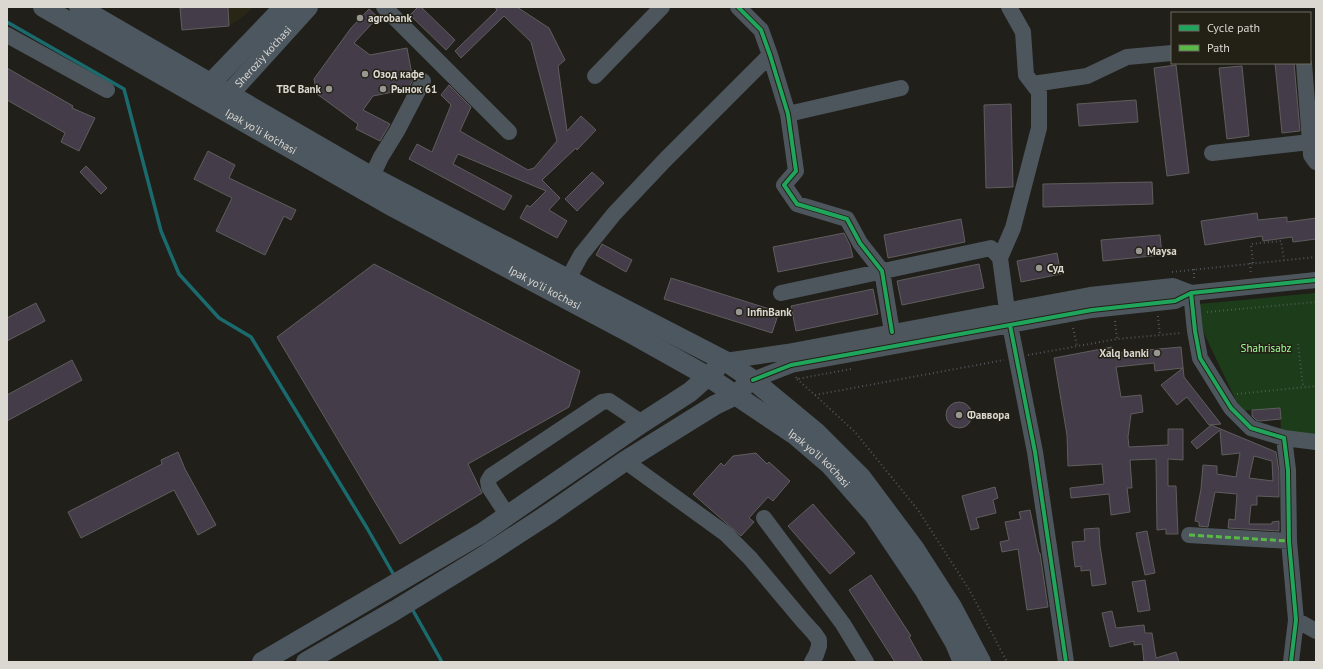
<svg xmlns="http://www.w3.org/2000/svg" width="1323" height="669" viewBox="0 0 1323 669" font-family="'PT Sans',sans-serif">
<style>
.built{fill:#2a2616}
.green{fill:#1d3d1a}
.lines{fill:none;stroke-linecap:round;stroke-linejoin:round}
.stream{stroke:#1b6a6d;stroke-width:3.5}
.building{fill:#443d49;stroke:#5f5d5d;fill-rule:evenodd}
.path{stroke:#515659;stroke-width:2;stroke-dasharray:1 3;stroke-linecap:butt}
.minor{stroke:#4d565d;stroke-width:16}
.major{stroke:#4d5760;stroke-width:20}
.quiet{stroke:#58b947;stroke-width:3;stroke-dasharray:6 3;stroke-linecap:butt}
.cycleway-casing{stroke:#232116;stroke-width:6}
.cycleway{stroke:#20a55d;stroke-width:4}
.poi-dot{fill:#999791;stroke:#232116;stroke-width:1.5}
.labels{text-anchor:middle;dominant-baseline:central;stroke-width:3;stroke-linejoin:round;paint-order:stroke}
.poi-label{font-size:11px;font-weight:bold;fill:#dad8d1;stroke:#232116;text-anchor:start}
.street-label{font-size:11px;fill:#dad8d1;stroke:#232116}
.park-label{font-size:11px;fill:#a0fc98;stroke:#232116}
</style>
<rect width="100%" height="100%" fill="#201f19"/>
<path class="built" d="M228,7H253L245,15L229,26Z"/>
<path class="green" d="M1316,293V435L1281,430L1280,408L1241,411L1201,327L1199,304Z"/>
<g class="lines">
<path class="stream" d="M7,22L124,89L161,231L179,274L219,318L251,337L367,528L395,577
M411,607L442,662"/>
</g>
<path class="building" d="M190,7H228L229,26L182,30L180,8Z
M418,7H421L455,40L446,50L410,15Z
M495,7H517L549,28L565,60L558,66L567,131L581,116L596,130L577,150L576,148L542,180L560,198L549,210L567,221L557,238L520,218L527,205L530,207L546,191L458,154L453,164L512,196L504,210L409,159L417,144L432,152L451,105L441,95L449,85L471,107L460,131L528,170L534,168L557,141L531,42L504,16L461,58L455,51L497,10Z
M369,9L378,17L354,43L370,55L407,48L413,80L408,89L373,96L363,110L390,124L380,141L356,129L358,124L317,94L314,79L351,28Z
M1275,63H1294L1300,131L1282,133Z
M1176,65L1189,173L1167,176L1154,68Z
M1242,66L1249,136L1227,139L1219,68Z
M7,68L73,106L72,108L95,118L79,151L61,142L65,133L7,100Z
M1136,100L1138,122L1079,126L1077,104Z
M1011,104L1013,187L986,188L984,105Z
M208,151L235,165L229,178L296,210L291,220L284,216L265,255L216,231L232,198L194,179Z
M86,166L107,188L101,194L80,172Z
M592,172L604,183L577,211L565,199Z
M1152,182L1153,204L1043,207V184Z
M1257,213L1258,220L1287,217V222L1316,218V239L1293,242L1292,237L1263,241L1262,236L1205,245L1201,221Z
M961,219L965,242L888,258L884,235Z
M844,233L850,245L853,257L778,272L773,247Z
M1160,235L1162,255L1103,261L1101,240Z
M602,244L632,260L626,272L596,255Z
M1057,253L1061,274L1021,282L1017,261Z
M374,264L580,371L569,407L468,464L482,493L400,544L277,337Z
M979,264L984,288L902,305L897,281Z
M671,278L779,312L772,333L664,299Z
M873,289L878,314L796,331L791,306Z
M36,303L45,321L7,341V318Z
M1112,347L1113,353L1181,347L1184,377L1221,424L1209,425L1187,397L1177,405L1161,385L1183,368L1155,371L1154,363L1116,367L1121,397L1141,395L1143,412L1131,414L1128,437L1129,447L1168,445V429H1183V460L1168,459V486H1176L1178,534H1166V529L1157,530L1156,459L1130,460L1132,488H1127L1130,512L1111,515L1109,494L1071,498L1070,488L1104,484L1102,464L1068,466L1067,435L1054,358Z
M72,360L82,380L7,421V395Z
M946 415a13 13 0 1 1 26 0a13 13 0 1 1-26 0Z
M1280,408L1281,419L1260,421L1256,420L1252,416V410Z
M1211,425L1276,452L1279,471V497L1257,496V505H1251L1249,524H1272V522L1279,521V531L1228,528L1229,519L1235,520L1237,494L1215,492L1208,527L1199,526V522L1195,521L1201,489L1203,465L1217,466V474L1236,477L1240,453L1222,455L1220,430L1197,449L1191,442ZM1254,456L1272,461L1273,481L1249,478Z
M178,452L185,469L216,525L198,535L174,490L81,538L68,512L162,464L161,460Z
M756,453L767,464L769,462L790,481L773,501L768,497L749,518L754,522L741,536L693,494L721,463L724,466L733,456Z
M995,487L998,498L993,500L996,513L976,518L979,528L971,530L962,496Z
M813,504L855,553L830,574L788,526Z
M1030,510L1039,553H1040L1048,607L1027,610L1018,549L1002,552L1000,542L1009,540L1005,522L1021,519L1019,512Z
M1099,528L1100,546L1106,584L1092,586L1090,570L1081,571V566L1075,567L1072,542L1085,541L1084,529Z
M1147,531L1155,573L1145,575L1136,533Z
M871,575L911,636L909,637L923,662H895L849,590Z
M1145,580L1150,610L1138,612L1132,582Z
M1112,611L1116,628L1144,625L1145,633H1152L1156,658L1176,652L1179,662H1144L1142,644L1134,645V641L1110,647L1102,613Z"/>
<g class="lines">
<path class="path" d="M1250,263L1251,274
M1253,263L1251,244L1281,241L1284,260
M1194,269V280
M1172,272L1316,257
M1207,312L1316,302
M1158,316L1160,335
M1115,321L1117,339
M1073,328L1077,346
M1298,344L1303,386
M1028,355L1117,339L1182,333
M796,377L797,379L851,369
M797,379L815,395L1004,360
M1237,394L1316,386
M815,395L855,432L918,510L970,591L1007,662"/>
<path class="minor" d="M384,7L509,132
M738,7L761,30L770,55L788,114L796,171L784,185L797,204L847,219L860,243L882,271L892,332
M7,35L107,90
M1304,63L1311,155L1316,162
M595,76L662,7
M1033,84L1087,76L1127,57L1172,53
M788,114L901,88
M1212,153L1310,142
M372,176L381,157L397,131L423,81
M568,279L581,255L614,214L665,160L770,55
M781,293L991,248L1000,258
M1191,293L1195,331L1200,358L1231,408L1251,428L1284,438L1288,470L1289,541L1296,620L1291,662
M1007,310L1000,258L1013,228L1039,128V92L1026,75L1023,32L1009,7
M1010,325L1035,452L1066,662
M725,361L787,352L1090,295L1173,286L1191,293
M753,380L791,365L1092,310L1175,301L1191,293L1316,280
M1284,438L1316,442
M625,461L726,534L750,558L803,621L814,633L819,640V646L816,655L812,662
M508,516L489,487L488,481L491,476L602,402L609,401L642,423
M764,518L843,624L866,662
M1189,535L1289,541
M1296,620L1316,631"/>
<g class="major">
<path id="s1" d="M43,7L395,208L632,334L707,376L795,435L830,465L874,515L925,591L955,643L963,662"/>
<path d="M79,7L367,174L568,279L599,296L725,361L753,380L817,433L861,477L914,548L952,607L981,662"/>
<path d="M203,93L211,83L284,7"/>
<path id="s2" d="M220,104L308,7"/>
<path d="M262,662L482,533L642,423L690,392L716,369"/>
<path d="M306,662L394,611L487,554L550,513L625,461L715,405L736,395L743,388"/>
</g>
<path class="quiet" d="M1189,535L1289,541"/>
<defs>
<path id="cycleway" d="M738,7L761,30L770,55L788,114L796,171L784,185L797,204L847,219L860,243L882,271L892,332
M1191,293L1195,331L1200,358L1231,408L1251,428L1284,438L1288,470L1289,541L1296,620L1291,662
M1010,325L1035,452L1066,662
M753,380L791,365L1092,310L1175,301L1191,293L1316,280"/>
</defs>
<use href="#cycleway" class="cycleway-casing"/>
<use href="#cycleway" class="cycleway"/>
</g>
<g class="poi-dot">
<circle cx="360" cy="18" r="4"/>
<circle cx="365" cy="74" r="4"/>
<circle cx="329" cy="89" r="4"/>
<circle cx="383" cy="89" r="4"/>
<circle cx="1139" cy="251" r="4"/>
<circle cx="1039" cy="268" r="4"/>
<circle cx="739" cy="312" r="4"/>
<circle cx="1157" cy="353" r="4"/>
<circle cx="959" cy="415" r="4"/>
</g>
<g class="labels">
<g class="poi-label">
<text x="368" y="18">agrobank</text>
<text x="373" y="74">Озод кафе</text>
<text x="321" y="89" text-anchor="end">TBC Bank</text>
<text x="391" y="89">Рынок 61</text>
<text x="1147" y="251">Maysa</text>
<text x="1047" y="268">Суд</text>
<text x="747" y="312">InfinBank</text>
<text x="1149" y="353" text-anchor="end">Xalq banki</text>
<text x="967" y="415">Фаввора</text>
</g>
<g class="street-label">
<text stroke="none"><textPath href="#s2" startOffset="64">Sheroziy ko'chasi</textPath></text>
<text stroke="none"><textPath href="#s1" startOffset="251">Ipak yo'li ko'chasi</textPath></text>
<text stroke="none"><textPath href="#s1" startOffset="575">Ipak yo'li ko'chasi</textPath></text>
<text stroke="none"><textPath href="#s1" startOffset="899">Ipak yo'li ko'chasi</textPath></text>
</g>
<g class="park-label">
<text x="1266" y="348">Shahrisabz</text>
</g>
</g>
<rect width="1323" height="669" fill="none" stroke="#dad8d1" stroke-width="16"/>
<rect x="1171" y="12" width="140" height="52" fill="#232116" stroke="#6c6a61"/>
<rect x="1179" y="25" width="20" height="6" fill="#20a55d" stroke="#6c6a61"/>
<text x="1207" y="32" font-size="12" fill="#dad8d1">Cycle path</text>
<rect x="1179" y="45" width="20" height="6" fill="#58b947" stroke="#6c6a61"/>
<text x="1207" y="52" font-size="12" fill="#dad8d1">Path</text>
</svg>
